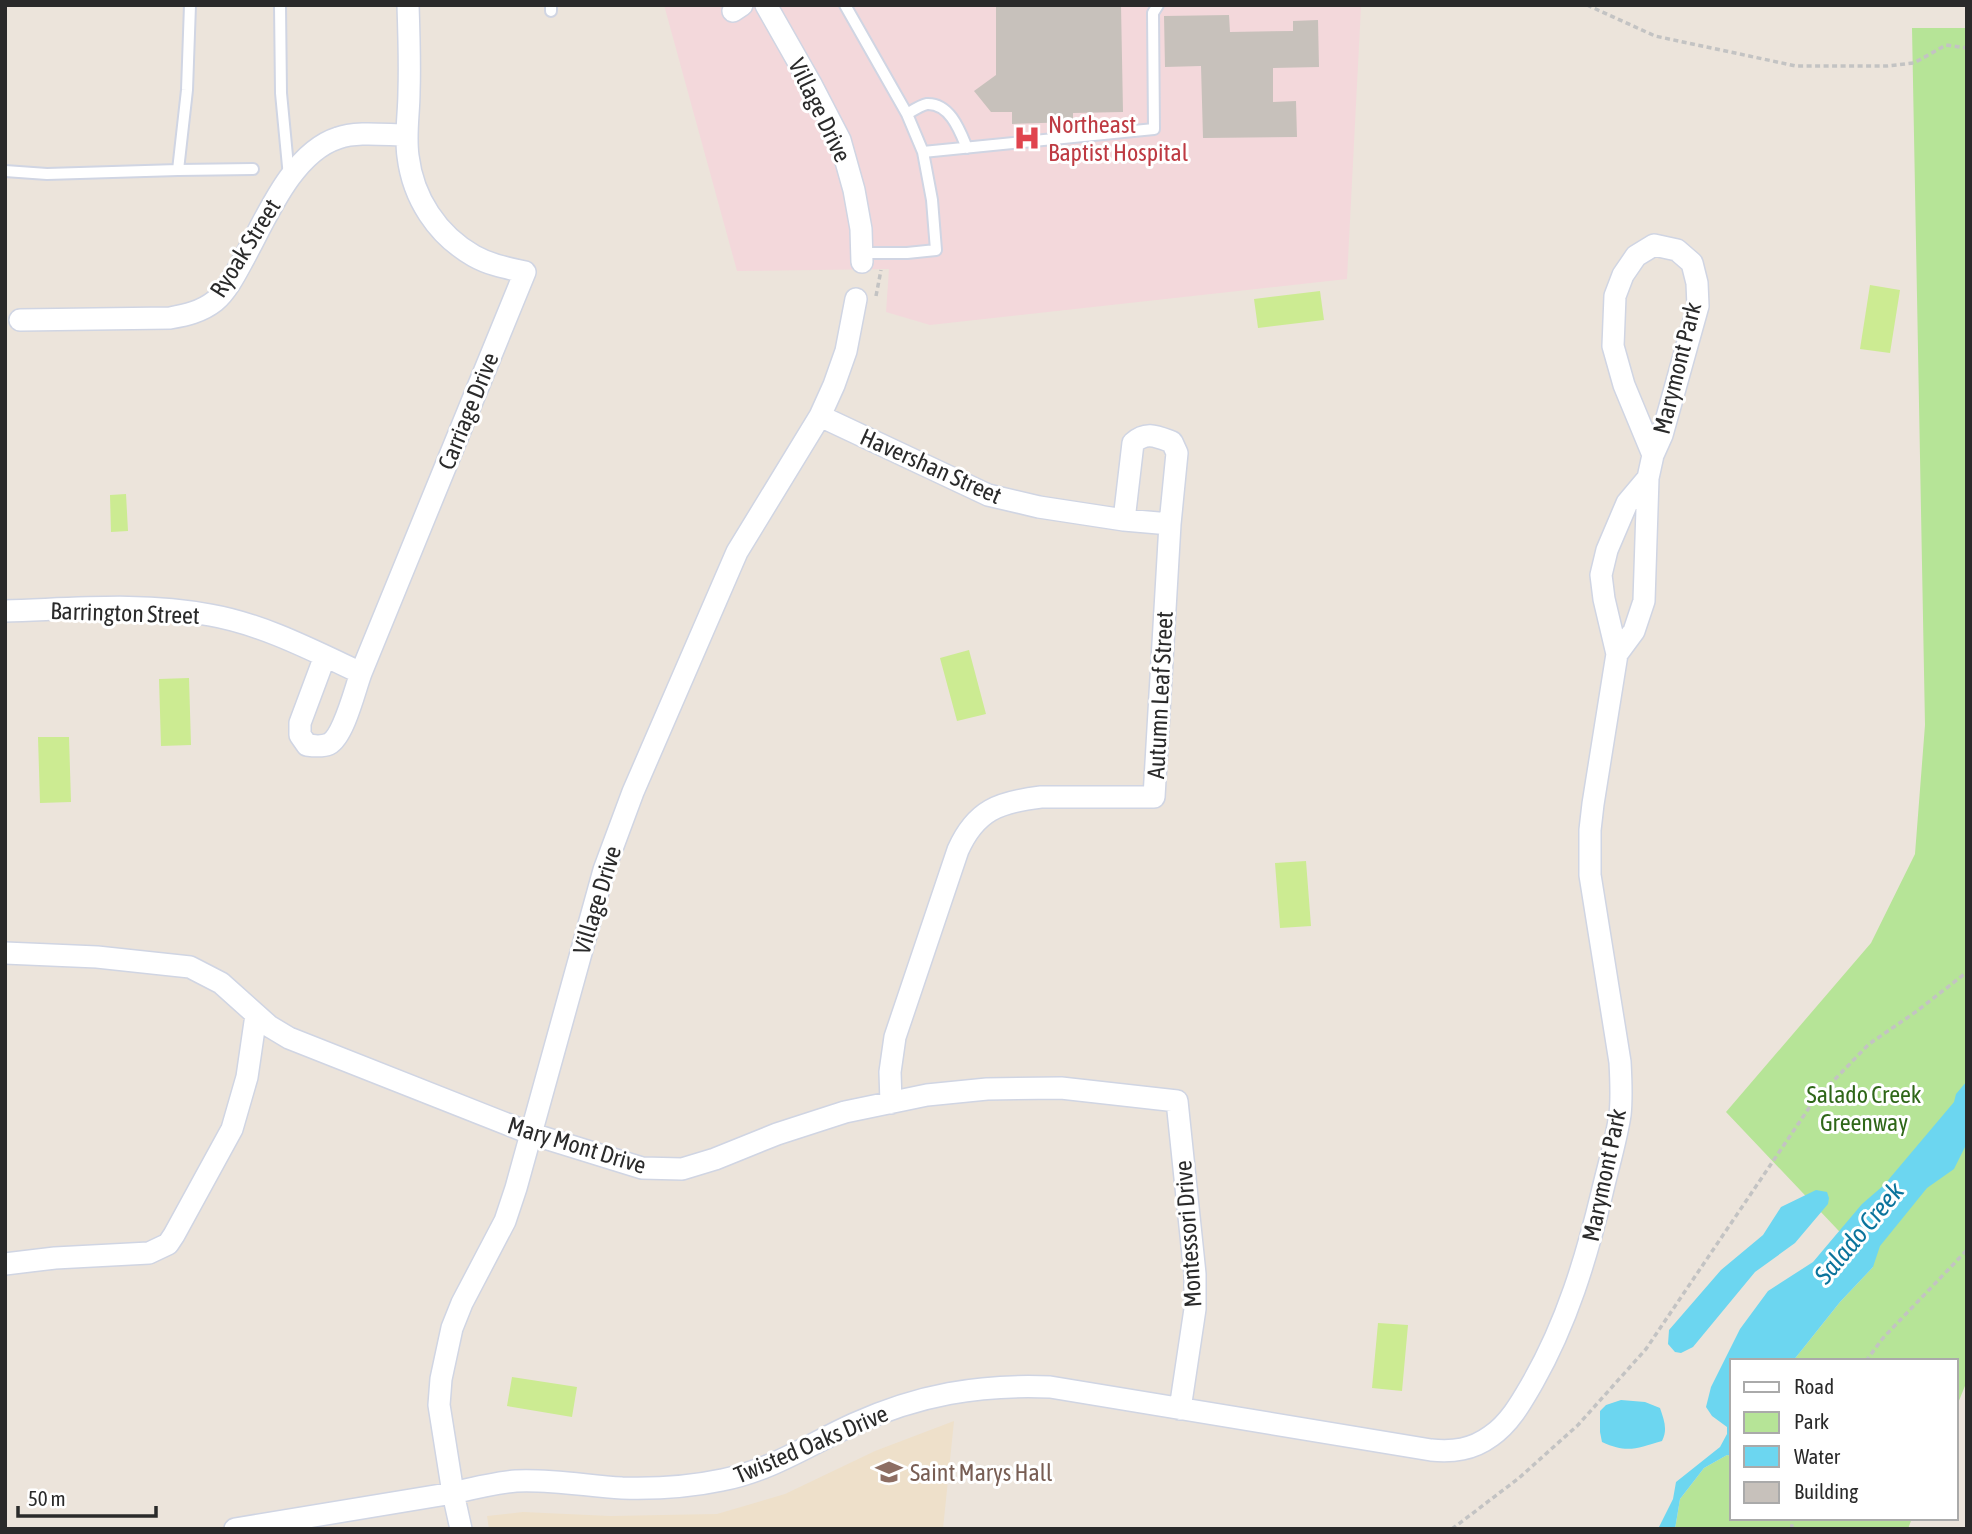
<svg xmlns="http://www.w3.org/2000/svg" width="1972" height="1534" viewBox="0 0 1972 1534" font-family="'Asap Condensed',sans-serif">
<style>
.education{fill:#eee0ca}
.medical{fill:#f3d8db}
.green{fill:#b6e497}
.pitch{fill:#cceb92}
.water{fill:#6cd6f0}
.building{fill:#c7c1bb}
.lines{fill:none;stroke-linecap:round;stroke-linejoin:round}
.service-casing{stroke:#d0d5e3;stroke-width:14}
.minor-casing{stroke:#d0d5e3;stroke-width:24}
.path{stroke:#c3c3c3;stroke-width:3.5;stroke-dasharray:5 3.5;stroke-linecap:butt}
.service{stroke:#fff;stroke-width:10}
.minor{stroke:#fff;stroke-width:21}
.labels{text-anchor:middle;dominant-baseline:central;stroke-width:6;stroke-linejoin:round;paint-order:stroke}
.street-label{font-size:24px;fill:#2a2a2a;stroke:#fff}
.health-label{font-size:24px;fill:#be3a42;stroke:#fff;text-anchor:start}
.park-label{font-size:24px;fill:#2f6719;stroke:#fff}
.education-label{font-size:24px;fill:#785e54;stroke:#fff;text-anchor:start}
.water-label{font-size:26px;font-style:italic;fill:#0b749c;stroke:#fff}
</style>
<rect width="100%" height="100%" fill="#ece4db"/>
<path class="education" d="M954,1421L943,1529H489L487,1516L523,1512L610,1516L717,1514L785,1494L875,1451Z"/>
<path class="medical" d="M664,5H1404L1361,7L1347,279L930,325L886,312L889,269L737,271Z"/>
<path class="green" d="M1912,28H1967V1381L1956,1408V1361H1793L1840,1302L1873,1267L1726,1112L1871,943L1915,854L1925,725Z
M1727,1455L1732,1456V1518H1912L1908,1529H1675L1680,1499L1704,1468Z"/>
<path class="pitch" d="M1870,285L1900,290L1890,353L1860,349Z
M1320,291L1324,320L1258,328L1254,299Z
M126,494L128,531L111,532L110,495Z
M969,650L986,714L957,721L940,658Z
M189,678L191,745L161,746L159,679Z
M38,737H69L71,802L40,803Z
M1306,861L1311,926L1280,928L1275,863Z
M1378,1323L1408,1325L1402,1391L1372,1388Z
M512,1377L577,1387L572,1417L507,1406Z"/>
<path class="water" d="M1967,1081V1143L1954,1169L1927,1188L1880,1246L1873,1267L1840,1302L1793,1361H1732V1456L1727,1455L1704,1468L1680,1499L1675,1529H1658L1673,1499L1676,1482L1720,1447L1727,1434V1427L1712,1416L1706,1407L1711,1387L1740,1329L1768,1291L1813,1262L1862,1204L1884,1185L1954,1102L1956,1094Z
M1816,1190L1827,1192L1829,1198L1828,1204L1795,1243L1755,1272L1693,1347L1681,1353L1675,1352L1668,1344L1669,1330L1721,1270L1763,1235L1781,1207Z
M1621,1400L1645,1402L1660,1408C1664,1420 1668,1429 1662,1441C1637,1448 1628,1454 1602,1442L1600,1432V1411L1606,1405Z"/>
<path class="building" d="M996,5H1121L1123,112L1073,113V122L1012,124V112H991L974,91L996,75Z
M1229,15L1230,32L1293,31V21L1318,20L1319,67L1273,68V102L1296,101L1297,137L1203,138L1201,66L1165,67L1164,16Z"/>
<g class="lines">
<defs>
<path id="service" d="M280,5L281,93L289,177
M845,5L907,114L923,152L932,200L936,250L907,253H862
M551,11V5
M907,114C912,111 921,105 927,104C950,103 960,131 967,148
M923,152L1154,129L1153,13L1158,5
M178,170L187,90L190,5
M5,171L47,174L178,170L253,169"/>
<path id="minor" d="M766,5L812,86L840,140L854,190L861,229L862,262
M733,11L742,5
M20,320L170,318C186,315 201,312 215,301C226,292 235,275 242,262C265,221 291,153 338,138C356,131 387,135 407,135
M820,416L988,495L1039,507L1124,520L1170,524
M1648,478L1653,455L1662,435L1698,306L1697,283L1692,263L1677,250L1654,245L1636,256L1623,275L1615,296L1613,346L1624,385L1653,455
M5,611C73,609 143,602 210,615C262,624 312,650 361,673
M325,656L300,723V735L307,745C314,746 322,747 329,744C344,736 355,689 361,673L525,272C507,268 490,265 474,256C437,235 413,198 408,156C405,135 409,113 409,92C410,63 409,34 408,5
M5,953L97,957L190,967L221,983L269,1026L289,1038L532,1134L642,1168L682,1169L715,1159L777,1134L845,1112L927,1095L987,1089L1061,1088L1177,1101L1195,1274V1309L1180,1409
M891,1103L890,1072L895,1037L958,850C976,810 999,802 1041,797H1154L1170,524L1177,453L1172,442C1156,436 1146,431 1133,443L1124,520
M5,1264L55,1258L149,1253L168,1244L174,1235L232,1129L247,1077L256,1015
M235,1529L453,1493C474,1488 494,1483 516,1481C551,1479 587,1486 622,1488C656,1489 689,1487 722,1480C770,1471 810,1444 854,1424C918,1395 979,1384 1050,1387L1431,1450C1453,1452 1472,1450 1491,1436C1510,1423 1522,1401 1533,1382C1567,1322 1586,1259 1602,1193C1608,1167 1616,1141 1620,1115C1622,1097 1621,1080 1620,1062L1590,875V830L1593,804L1617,654L1604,599L1601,575L1607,550L1627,503L1648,478L1644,601L1634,631L1617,654
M461,1529L453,1493L439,1405L441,1379L452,1328L462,1303L505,1221L516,1188L604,870L633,792L737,552L820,416L834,385L846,351L856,299"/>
</defs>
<use href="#service" class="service-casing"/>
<use href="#minor" class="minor-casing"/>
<path class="path" d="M1587,5L1655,36L1796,66H1887L1914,63L1946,45L1967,48
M876,296L881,270
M1866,1361L1883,1338L1967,1250
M1452,1529L1519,1478L1578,1425L1646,1349L1813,1102L1869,1044L1917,1011L1967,972
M1791,1529L1794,1518"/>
<use href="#service" class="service"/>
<use href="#minor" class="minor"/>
</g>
<defs>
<symbol id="hospital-bare" viewBox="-9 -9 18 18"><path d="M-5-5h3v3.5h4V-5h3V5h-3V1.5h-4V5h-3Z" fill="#e0444e" stroke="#fff" stroke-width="2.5" paint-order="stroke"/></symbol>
<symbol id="school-bare" viewBox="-9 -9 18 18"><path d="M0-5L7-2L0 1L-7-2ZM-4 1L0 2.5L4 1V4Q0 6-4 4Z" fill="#8d6e63" stroke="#fff" stroke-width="2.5" paint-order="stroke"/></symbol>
</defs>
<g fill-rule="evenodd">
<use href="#hospital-bare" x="1008" y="119" width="38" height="38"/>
<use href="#school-bare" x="870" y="1453" width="38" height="38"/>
</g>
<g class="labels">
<g class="street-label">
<text transform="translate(820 110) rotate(64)">Village Drive</text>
<text transform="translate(245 248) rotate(-58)">Ryoak Street</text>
<text transform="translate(1677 368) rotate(-76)">Marymont Park</text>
<text transform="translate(468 411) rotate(-68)">Carriage Drive</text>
<text transform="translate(931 466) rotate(24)">Havershan Street</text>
<text transform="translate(125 613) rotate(2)">Barrington Street</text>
<text transform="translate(1160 695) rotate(-87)">Autumn Leaf Street</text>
<text transform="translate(597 900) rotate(-73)">Village Drive</text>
<text transform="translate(577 1145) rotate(17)">Mary Mont Drive</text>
<text transform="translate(1604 1175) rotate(-78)">Marymont Park</text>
<text transform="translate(1188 1234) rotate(-94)">Montessori Drive</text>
<text transform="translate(811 1444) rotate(-23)">Twisted Oaks Drive</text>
</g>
<g class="health-label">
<text x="1048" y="124">Northeast<tspan x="1048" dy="28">Baptist Hospital</tspan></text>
</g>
<g class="park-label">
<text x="1864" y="1094">Salado Creek<tspan x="1864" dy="28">Greenway</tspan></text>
</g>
<g class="education-label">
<text x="910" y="1472">Saint Marys Hall</text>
</g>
<g class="water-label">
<text transform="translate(1859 1233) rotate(-50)">Salado Creek</text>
</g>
</g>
<rect width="1972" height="1534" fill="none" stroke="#2a2a2a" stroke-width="14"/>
<rect x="1730" y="1359" width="228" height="161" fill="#ffffff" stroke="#aaaaaa" stroke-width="2"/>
<rect x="1744" y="1382" width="35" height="10" fill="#ffffff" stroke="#aaaaaa" stroke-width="2"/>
<text x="1794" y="1394" font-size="21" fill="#2a2a2a">Road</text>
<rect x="1744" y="1412" width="35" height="21" fill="#b6e497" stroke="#aaaaaa" stroke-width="2"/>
<text x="1794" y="1429" font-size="21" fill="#2a2a2a">Park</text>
<rect x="1744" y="1446" width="35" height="21" fill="#6cd6f0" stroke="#aaaaaa" stroke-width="2"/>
<text x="1794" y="1464" font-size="21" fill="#2a2a2a">Water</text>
<rect x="1744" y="1482" width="35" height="21" fill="#c7c1bb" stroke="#aaaaaa" stroke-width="2"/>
<text x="1794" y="1499" font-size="21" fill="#2a2a2a">Building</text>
<path d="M18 1506v10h138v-10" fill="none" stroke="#2a2a2a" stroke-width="3.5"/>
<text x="28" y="1506" font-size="21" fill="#2a2a2a" stroke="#ffffff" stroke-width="5" paint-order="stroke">50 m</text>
</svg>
